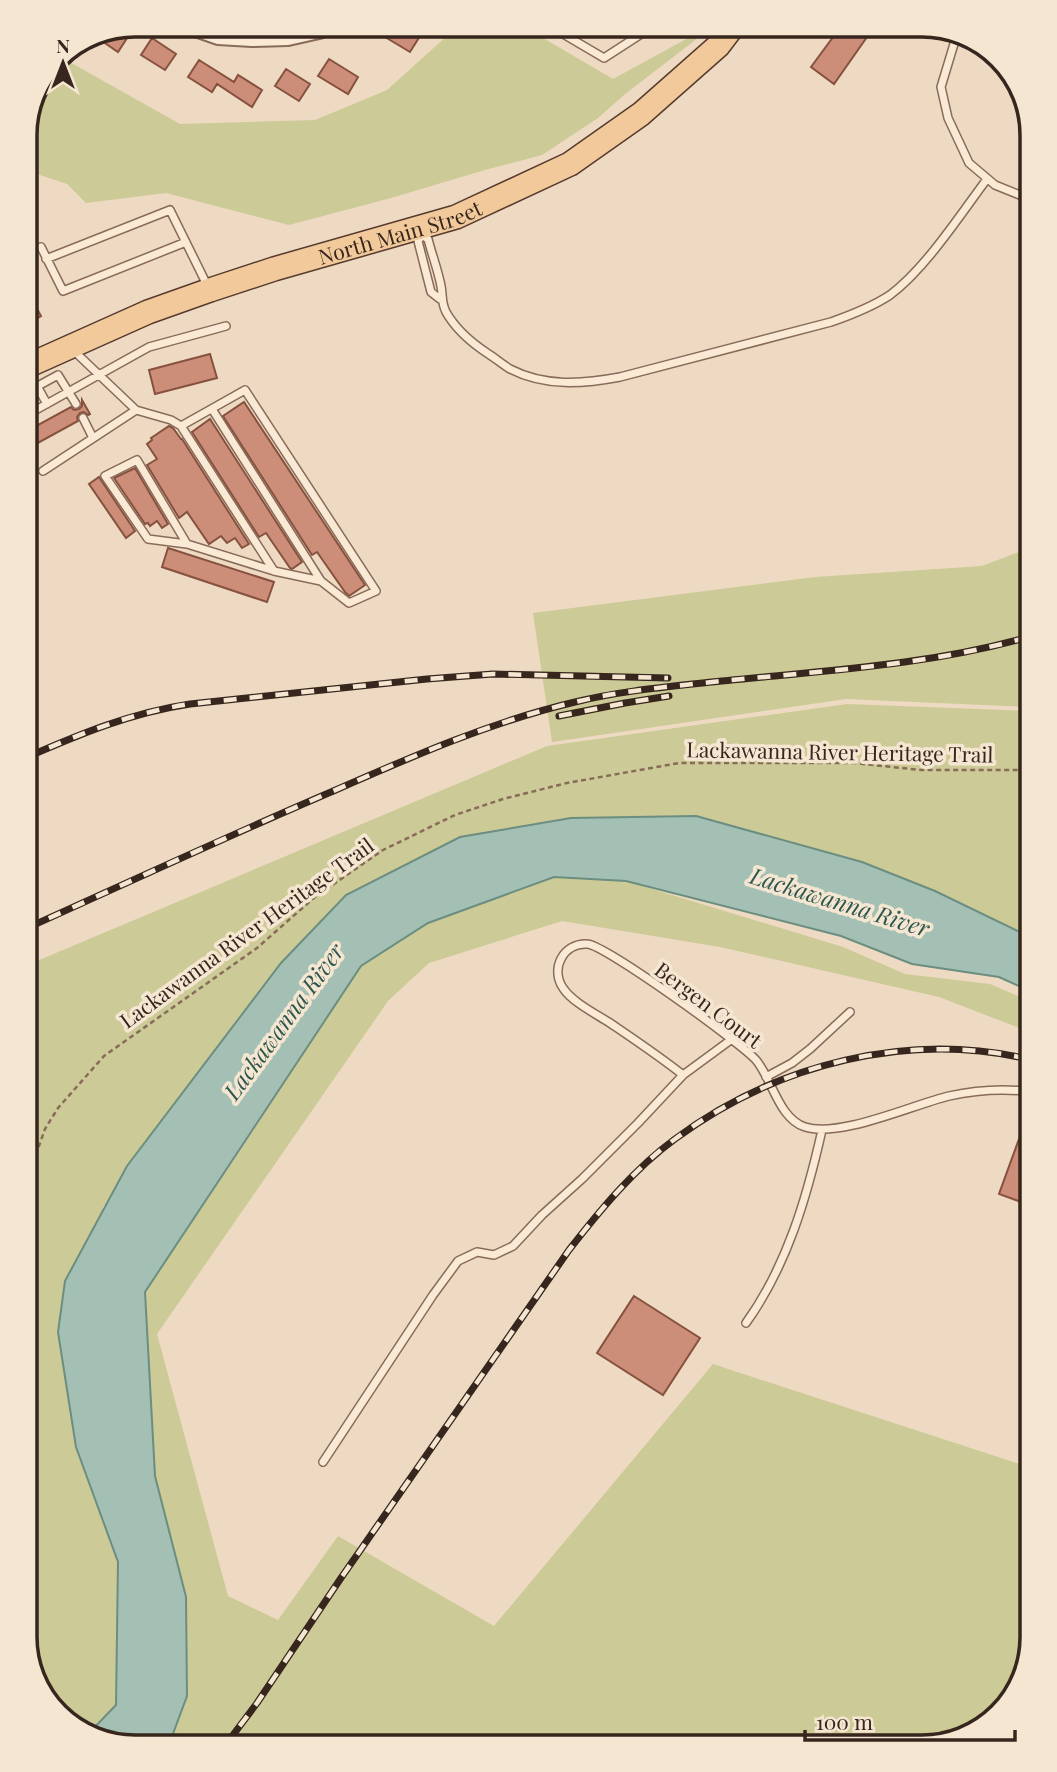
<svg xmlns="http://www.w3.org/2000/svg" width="1057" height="1772" viewBox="0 0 1057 1772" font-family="'Playfair Display',serif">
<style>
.green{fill:#ccca96}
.water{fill:#a4c0b4;stroke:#6b8e80;stroke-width:2}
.building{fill:#cc8e78;stroke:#87513f;stroke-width:2}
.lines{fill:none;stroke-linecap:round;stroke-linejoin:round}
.service-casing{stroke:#886b59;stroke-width:10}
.minor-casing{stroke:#886b59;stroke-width:18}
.primary-casing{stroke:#553a2e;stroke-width:26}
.path{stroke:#886b59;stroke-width:2.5;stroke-dasharray:5 3.5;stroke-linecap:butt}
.service{stroke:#f9e9d5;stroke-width:7}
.minor{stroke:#f9e9d5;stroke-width:14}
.primary{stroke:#f1c99a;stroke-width:23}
.rail-casing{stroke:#37261d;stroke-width:7}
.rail{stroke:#f5e6d2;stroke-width:4.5;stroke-dasharray:13;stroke-linecap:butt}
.labels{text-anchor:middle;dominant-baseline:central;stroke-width:7;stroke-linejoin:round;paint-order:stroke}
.street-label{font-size:21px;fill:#37261d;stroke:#f5e6d2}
.water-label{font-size:23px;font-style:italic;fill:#2d574e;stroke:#f5e6d2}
.rim{fill:none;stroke:#37261d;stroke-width:3.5}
</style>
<rect width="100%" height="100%" fill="#eedac2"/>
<path class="green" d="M454,25H521L613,79L712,25H715L625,94L598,118L542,155L485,170L391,198L289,225L166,193L86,203L67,184L25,170V128L57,57L59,56L180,124L315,120L387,90L448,35Z
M1032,547V707L846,699L552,742L533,613L815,577L982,566Z
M847,704L1032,711V946L758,841L443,887L219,1081L103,1207L86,1346L133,1569L125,1712L106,1740L73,1729L36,1685L25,1637V966L547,746Z
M554,877L626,881L843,947L905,974L990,984L1032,1002V1033L939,997L720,947L562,921L429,963L388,1001L157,1334L228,1596L278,1620L338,1536L494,1626L713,1364L1032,1468V1637L1014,1698L970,1736L922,1747H168L187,1696L186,1597L155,1476L145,1292L361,966L428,923Z"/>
<path class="water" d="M696,816L862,862L935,891L1032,938V992L999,977L912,964L841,936L626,881L554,877L428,923L361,966L145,1292L155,1476L186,1597L187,1696L168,1747H128L88,1734L116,1705L118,1562L76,1447L58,1332L65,1281L127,1166L281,963L346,895L460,837L571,818Z"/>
<path class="building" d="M386,25H402L420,36L410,52L380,34Z
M842,25H850L867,37L834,84L811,67Z
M121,30L129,35L118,52L99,39Z
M152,38L176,54L165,70L141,55Z
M329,59L358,77L348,94L318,76Z
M199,60L234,82L238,75L262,90L252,107L217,84L212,92L188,77Z
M286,69L310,84L299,101L275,86Z
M25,286L41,316L25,325Z
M210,354L217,378L155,394L149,370Z
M82,400L90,414L88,415L84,412L80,413L77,417L78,421L25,450V432L71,407L74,410L79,409L82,406Z
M244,402L365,585L349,596L345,592L317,552L312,555L223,416Z
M210,419L302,562L292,569L290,568L266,533L259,537L192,432Z
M169,426L173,428L181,439H182L249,544L242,548L235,538L227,543L221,536L209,544L187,512L179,518L147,465L157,459L147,444L152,440L151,438Z
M135,468L168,524L162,528L157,521L150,526L148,523L145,524L114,478Z
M99,477L135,531L126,538L89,484Z
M168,548L274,582L267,602L162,567Z
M1019,1139L1032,1144V1206L999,1194Z
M634,1296L700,1338L663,1395L597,1353Z"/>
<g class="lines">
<defs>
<path id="service" d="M548,25L604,58L655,25
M905,25L909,27L921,25
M957,34L941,87L948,118L969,163L995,185L1032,200
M41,247L63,291L186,242
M46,259L170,210L208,287
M440,299L431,292L418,241L422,235L428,239C432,255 438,270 441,286C443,296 441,302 446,312C455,328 472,343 487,353C495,358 502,364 510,369C545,387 583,384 620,377L831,322C851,315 872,307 890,295C926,268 960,215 987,179
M37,386L47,404
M25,393L58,375L76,404
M136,410L171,420L181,426L274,571
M25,416L149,347L226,326
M83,418L93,438
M181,426L245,390L376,591L349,603L321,581
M43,471L136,410L73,350
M187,544L148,539L105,476L137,460L187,544L274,571L321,581L212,409
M683,1075C659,1056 635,1040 610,1023C596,1014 572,1002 563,988C550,969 563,943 587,944C604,944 741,1043 756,1060C772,1079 779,1119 805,1127C840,1138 912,1105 949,1096C976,1090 1004,1088 1032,1092
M766,1077L792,1063L810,1049L850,1012
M746,1323C787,1266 807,1197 822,1130
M323,1462L433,1295L458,1261L477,1252L494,1255L513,1246L542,1215L582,1179L638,1123L683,1075L732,1039"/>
<path id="minor" d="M184,25L218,37L252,39L288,38L319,31L335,25"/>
<g id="primary">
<path id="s1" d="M25,367L148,312L210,290L274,269L456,217L570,164L641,114L718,46L734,25"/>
</g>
</defs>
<use href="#service" class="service-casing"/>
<use href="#minor" class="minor-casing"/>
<use href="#primary" class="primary-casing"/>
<path class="path" d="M25,1205L34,1160L45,1129L58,1108L104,1056L257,948L315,897L383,850L455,815L503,799L567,783L679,763H854L921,770H1032"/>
<use href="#service" class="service"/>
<use href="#minor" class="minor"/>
<use href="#primary" class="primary"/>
<defs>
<path id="rail" d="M559,716L625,703L669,696
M25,758C80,734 130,713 190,704L427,679L493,674L668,678
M25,929C127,883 228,836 331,792C411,757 490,722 575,702C620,691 666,687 712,682C819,671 928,666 1032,636
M224,1747L257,1703L341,1578L569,1250C601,1209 634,1169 675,1139C776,1064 909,1030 1032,1060"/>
</defs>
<use href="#rail" class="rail-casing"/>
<use href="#rail" class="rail"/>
</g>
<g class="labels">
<g class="street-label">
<text stroke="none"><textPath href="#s1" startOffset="399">North Main Street</textPath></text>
<text transform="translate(840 751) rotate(1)">Lackawanna River Heritage Trail</text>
<text transform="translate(246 932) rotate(-36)">Lackawanna River Heritage Trail</text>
<text transform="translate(709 1004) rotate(37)">Bergen Court</text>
</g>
<g class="water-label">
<text transform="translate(840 901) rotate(17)">Lackawanna River</text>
<text transform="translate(283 1021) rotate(-54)">Lackawanna River</text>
</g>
</g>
<path d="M0 0H1057V1772H0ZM135 37H922A98 98 0 0 1 1020 135V1637A98 98 0 0 1 922 1735H135A98 98 0 0 1 37 1637V135A98 98 0 0 1 135 37Z" fill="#f5e6d2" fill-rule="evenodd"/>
<path class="rim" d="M135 37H922A98 98 0 0 1 1020 135V1637A98 98 0 0 1 922 1735H135A98 98 0 0 1 37 1637V135A98 98 0 0 1 135 37Z"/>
<g transform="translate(63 63)" stroke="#f5e6d2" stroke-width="5" paint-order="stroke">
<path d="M0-5L12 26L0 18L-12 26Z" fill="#37261d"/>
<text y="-10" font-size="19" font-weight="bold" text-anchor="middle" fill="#37261d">N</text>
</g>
<path d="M805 1730v10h210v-10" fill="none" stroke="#37261d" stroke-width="3.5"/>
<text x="816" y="1730" font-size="21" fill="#37261d" stroke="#f5e6d2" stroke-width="5" paint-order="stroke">100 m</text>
</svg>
